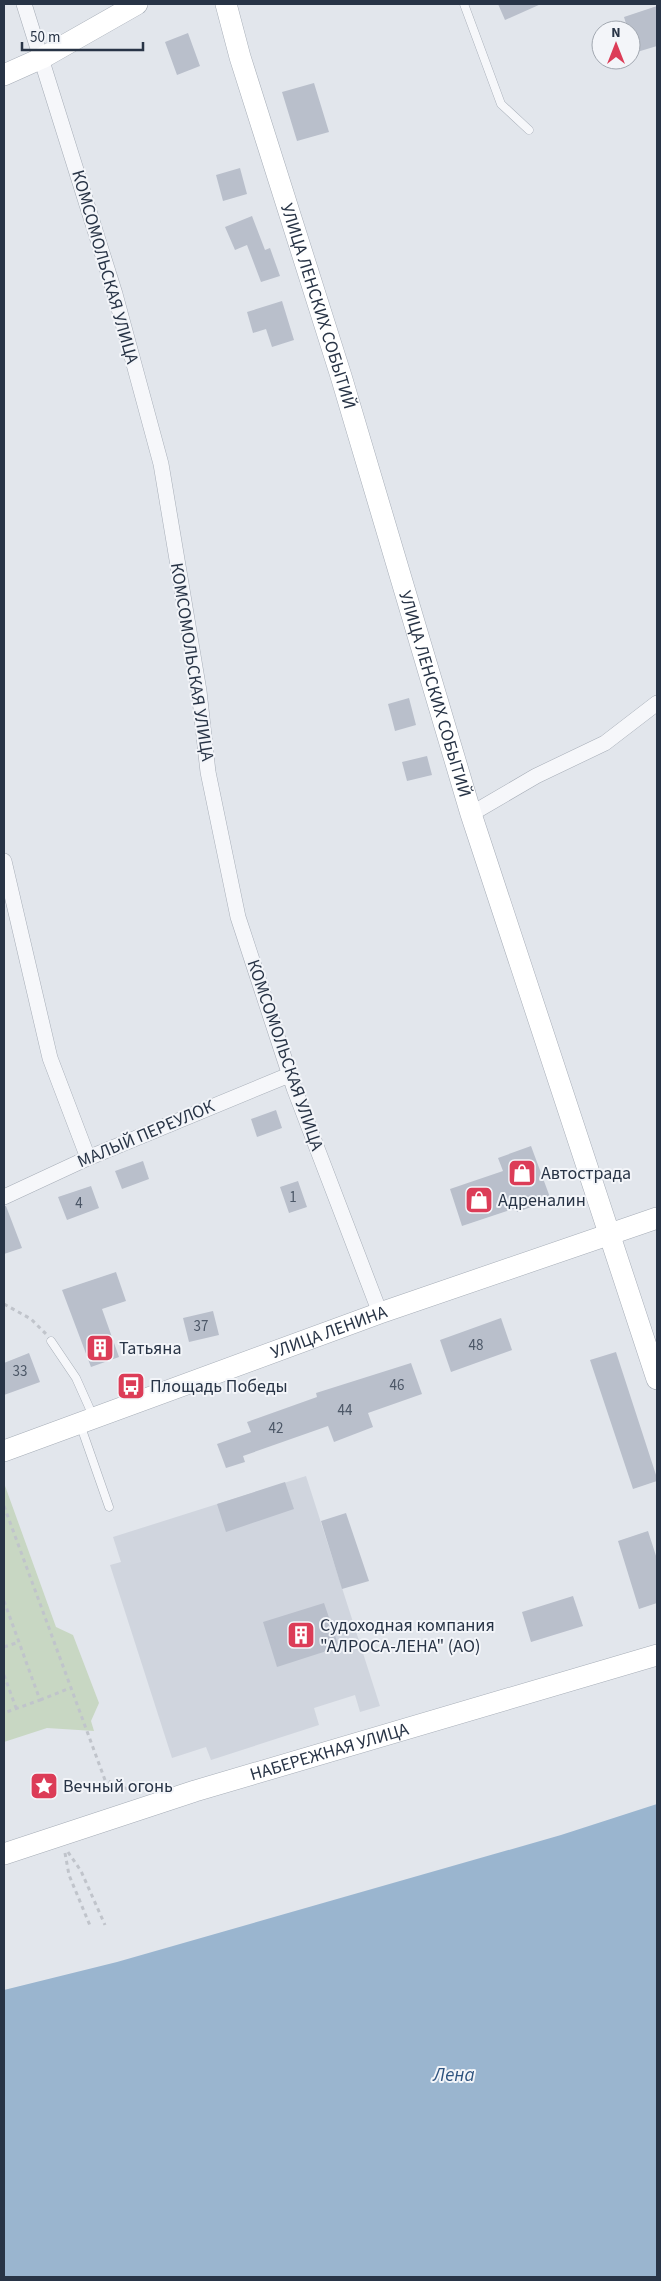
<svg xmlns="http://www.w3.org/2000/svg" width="661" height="2281" viewBox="0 0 661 2281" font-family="'Source Sans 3',sans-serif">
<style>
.built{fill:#d0d5de}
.green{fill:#c8d7c3}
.water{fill:#9ab5cf}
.building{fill:#b9bfcb}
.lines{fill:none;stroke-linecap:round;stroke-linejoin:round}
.lane-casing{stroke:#a6adb7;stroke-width:9}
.street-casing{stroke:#a6adb7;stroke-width:16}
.secondary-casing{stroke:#a6adb7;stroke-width:22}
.path{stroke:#c0c4cb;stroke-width:3;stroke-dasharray:4 4;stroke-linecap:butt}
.lane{stroke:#f6f7fa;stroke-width:8}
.street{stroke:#f6f7fa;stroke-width:15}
.secondary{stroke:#fff;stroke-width:21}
.labels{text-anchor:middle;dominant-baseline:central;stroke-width:4;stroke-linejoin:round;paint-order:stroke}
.number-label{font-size:15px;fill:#4c5767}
.street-label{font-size:18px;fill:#283446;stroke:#f3f5f9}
.poi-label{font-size:18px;fill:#283446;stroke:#f3f5f9;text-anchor:start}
.water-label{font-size:19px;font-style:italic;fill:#2e537f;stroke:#f3f5f9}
</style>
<rect width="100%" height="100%" fill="#e2e6ec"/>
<path class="built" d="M306,1476L380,1706L360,1712L355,1695L314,1708L319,1725L211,1760L206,1747L172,1758L110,1565L121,1562L113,1537Z"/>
<path class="green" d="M4,1483L56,1627L73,1635L99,1703L91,1721L94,1731L47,1728L4,1742Z"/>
<path class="water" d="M657,1804V2277H4V1990L117,1962L561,1835Z"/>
<path class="building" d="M498,4H541L505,20Z
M657,6V46L637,52L634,40L631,39V30H628L624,17Z
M188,33L200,66L177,75L165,42Z
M314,83L329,132L297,141L282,92Z
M240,168L247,194L223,201L216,175Z
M252,216L265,250L270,248L280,276L261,282L247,245L235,250L225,227Z
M282,301L294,340L272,347L266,329L253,333L247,312Z
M409,698L416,725L395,731L388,704Z
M427,756L432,775L407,781L402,762Z
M276,1110L282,1128L257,1137L251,1119Z
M531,1146L551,1200L517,1212L516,1208L462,1226L450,1189L503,1171L498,1158Z
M143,1161L149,1179L122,1189L115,1171Z
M298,1181L307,1207L289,1213L280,1187Z
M91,1186L99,1208L67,1220L58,1197Z
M4,1206H6L22,1248L4,1254Z
M116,1272L126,1301L102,1309L119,1357L91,1367L62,1290Z
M213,1311L219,1335L189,1342L183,1318Z
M501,1318L512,1350L451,1372L440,1340Z
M616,1352L657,1478V1481L633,1489L590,1360Z
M29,1353L40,1382L4,1395V1363Z
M411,1363L422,1394L368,1413L373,1427L334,1442L328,1426L243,1456L245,1462L226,1468L217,1444L251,1432L247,1422L317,1397L316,1393Z
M285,1482L294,1509L226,1532L217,1504Z
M346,1513L369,1581L342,1589L321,1521Z
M648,1531L657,1559V1603L639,1609L618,1541Z
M573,1596L583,1626L531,1642L522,1612Z
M324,1603L339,1647L277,1667L263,1622Z"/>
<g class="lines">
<defs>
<path id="lane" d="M464,4L501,104L529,130
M51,1341L76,1378L93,1416
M80,1424L109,1507"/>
<path id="street" d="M24,4L115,294L161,464L199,691L208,772L238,917L294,1088L380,1313
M471,814L536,776L605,743L657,703
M4,861L50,1058L88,1158
M4,1197L88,1158L289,1075"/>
<g id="secondary">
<path id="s1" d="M226,4L240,57L341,376L471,814L657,1379"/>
<path d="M4,75L42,58L137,4"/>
<path id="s2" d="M4,1451L380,1313L657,1218"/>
<path id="s3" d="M4,1854L195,1791L657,1655"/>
</g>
</defs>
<use href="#lane" class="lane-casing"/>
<use href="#street" class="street-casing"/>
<use href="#secondary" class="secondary-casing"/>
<path class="path" d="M4,1304L31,1319L46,1334
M4,1506L105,1780L135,1792
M4,1601L40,1700L4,1713
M4,1647L19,1642
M4,1675L16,1708
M40,1700L70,1688
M68,1852L81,1871L105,1925
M65,1853L69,1875L91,1928"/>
<use href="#lane" class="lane"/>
<use href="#street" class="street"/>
<use href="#secondary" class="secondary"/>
</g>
<defs>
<symbol id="shop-square" viewBox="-11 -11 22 22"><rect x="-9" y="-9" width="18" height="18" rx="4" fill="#dc3c57" stroke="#f3f5f9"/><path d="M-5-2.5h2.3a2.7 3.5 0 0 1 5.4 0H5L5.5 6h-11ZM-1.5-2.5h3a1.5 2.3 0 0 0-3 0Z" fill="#fff"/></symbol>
<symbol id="building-square" viewBox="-11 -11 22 22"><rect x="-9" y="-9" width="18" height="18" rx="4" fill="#dc3c57" stroke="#f3f5f9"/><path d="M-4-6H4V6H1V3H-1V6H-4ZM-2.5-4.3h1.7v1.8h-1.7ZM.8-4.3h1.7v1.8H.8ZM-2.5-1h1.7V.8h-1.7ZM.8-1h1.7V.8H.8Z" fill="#fff"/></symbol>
<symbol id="bus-square" viewBox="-11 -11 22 22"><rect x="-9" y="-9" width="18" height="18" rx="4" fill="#dc3c57" stroke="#f3f5f9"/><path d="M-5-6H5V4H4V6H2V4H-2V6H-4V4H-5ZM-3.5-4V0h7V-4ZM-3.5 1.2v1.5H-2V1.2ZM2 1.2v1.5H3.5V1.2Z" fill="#fff"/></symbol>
<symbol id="sight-square" viewBox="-11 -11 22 22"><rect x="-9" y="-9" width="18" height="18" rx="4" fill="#dc3c57" stroke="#f3f5f9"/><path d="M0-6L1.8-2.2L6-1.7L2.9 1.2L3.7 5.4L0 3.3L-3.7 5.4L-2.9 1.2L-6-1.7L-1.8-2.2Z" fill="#fff"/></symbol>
</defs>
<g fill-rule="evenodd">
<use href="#shop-square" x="506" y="1157" width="32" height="32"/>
<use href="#shop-square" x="463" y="1184" width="32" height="32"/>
<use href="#building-square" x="84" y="1332" width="32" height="32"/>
<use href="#bus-square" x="115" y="1370" width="32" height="32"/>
<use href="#building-square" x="285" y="1619" width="32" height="32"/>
<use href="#sight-square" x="28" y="1770" width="32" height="32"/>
</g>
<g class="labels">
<g class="number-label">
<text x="293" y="1197">1</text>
<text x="79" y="1203">4</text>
<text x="201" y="1326">37</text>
<text x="476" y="1345">48</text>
<text x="20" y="1371">33</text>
<text x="397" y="1385">46</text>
<text x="345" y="1410">44</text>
<text x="276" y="1428">42</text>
</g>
<g class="street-label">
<text transform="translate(105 267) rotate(74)">КОМСОМОЛЬСКАЯ УЛИЦА</text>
<text stroke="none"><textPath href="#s1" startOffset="316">УЛИЦА ЛЕНСКИХ СОБЫТИЙ</textPath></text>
<text transform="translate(192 662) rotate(81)">КОМСОМОЛЬСКАЯ УЛИЦА</text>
<text stroke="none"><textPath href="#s1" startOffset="721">УЛИЦА ЛЕНСКИХ СОБЫТИЙ</textPath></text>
<text transform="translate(285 1055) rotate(71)">КОМСОМОЛЬСКАЯ УЛИЦА</text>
<text transform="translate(146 1134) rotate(-23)">МАЛЫЙ ПЕРЕУЛОК</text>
<text stroke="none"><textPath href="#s2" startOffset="346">УЛИЦА ЛЕНИНА</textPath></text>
<text stroke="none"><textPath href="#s3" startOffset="341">НАБЕРЕЖНАЯ УЛИЦА</textPath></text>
</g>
<g class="poi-label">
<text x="541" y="1173">Автострада</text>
<text x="498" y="1200">Адреналин</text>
<text x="119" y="1348">Татьяна</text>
<text x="150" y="1386">Площадь Победы</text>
<text x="320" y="1625">Судоходная компания<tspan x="320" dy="21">"АЛРОСА-ЛЕНА" (АО)</tspan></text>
<text x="63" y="1786">Вечный огонь</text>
</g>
<g class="water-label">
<text x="454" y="2075">Лена</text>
</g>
</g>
<rect width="661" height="2281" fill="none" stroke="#283446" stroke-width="10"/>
<g transform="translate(616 45)"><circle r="24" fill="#f3f5f9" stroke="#a2a8b1"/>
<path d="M0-4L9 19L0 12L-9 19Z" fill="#dc3c57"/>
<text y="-8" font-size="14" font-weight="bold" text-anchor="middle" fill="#283446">N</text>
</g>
<path d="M22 42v8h121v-8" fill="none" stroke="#283446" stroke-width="2.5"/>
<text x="30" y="42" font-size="15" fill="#283446" stroke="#f3f5f9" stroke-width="4" paint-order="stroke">50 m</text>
</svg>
